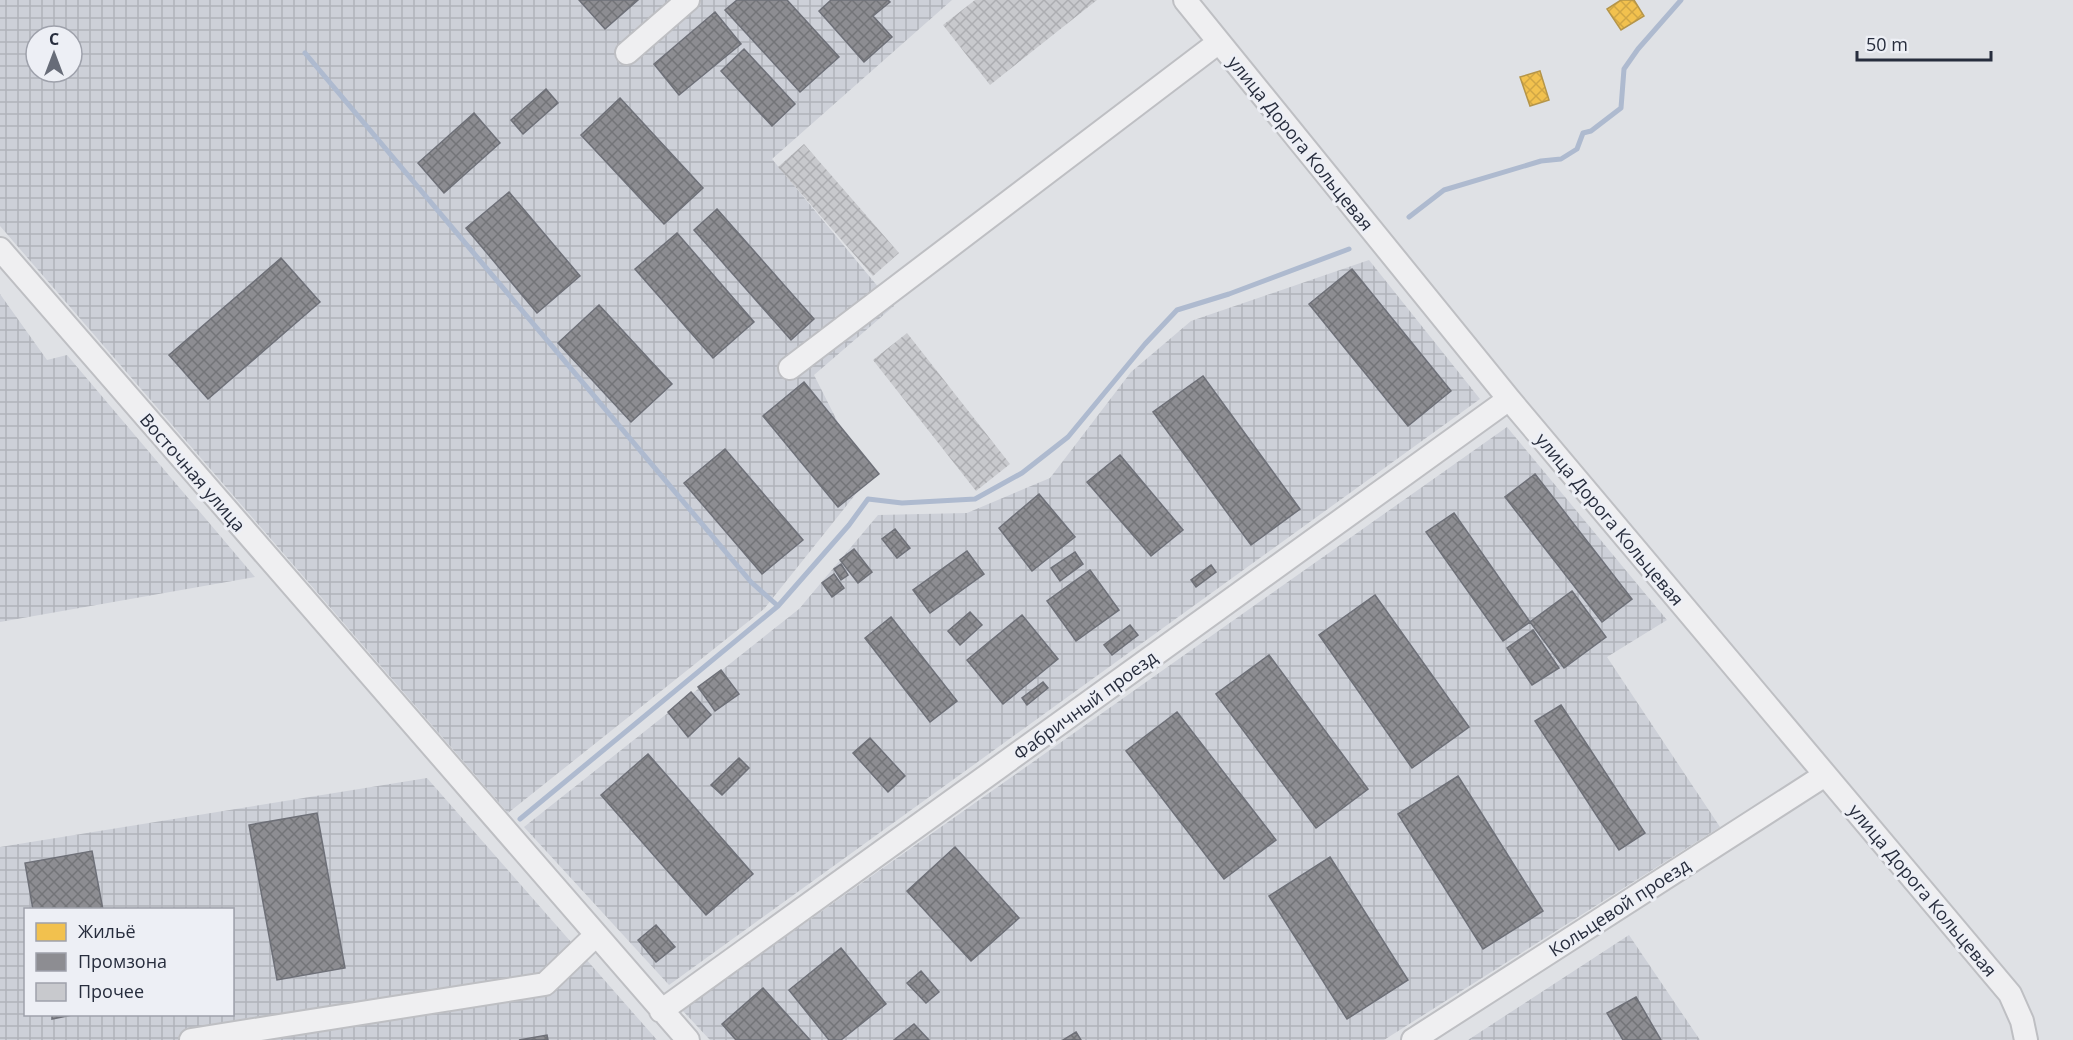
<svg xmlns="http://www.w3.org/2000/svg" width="2073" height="1040" viewBox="0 0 2073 1040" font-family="'Open Sans',sans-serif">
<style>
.industrial{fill:url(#industrial-grid);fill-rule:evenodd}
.homes{fill:url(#homes-cross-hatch);stroke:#b59549;stroke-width:1.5}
.industry{fill:url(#industry-cross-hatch);stroke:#6e7078;stroke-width:1.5}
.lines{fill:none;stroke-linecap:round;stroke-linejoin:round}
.stream{stroke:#aebacf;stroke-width:5}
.building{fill:url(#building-cross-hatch)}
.minor-casing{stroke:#bebfc3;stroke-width:26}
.minor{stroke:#efeff1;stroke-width:22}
.labels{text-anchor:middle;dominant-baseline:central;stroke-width:6;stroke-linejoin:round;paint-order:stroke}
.street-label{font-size:18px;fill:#272d3d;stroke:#edeff5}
</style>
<defs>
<pattern id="industrial-grid" width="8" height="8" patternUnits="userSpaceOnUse" patternTransform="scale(1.5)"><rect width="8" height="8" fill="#cdd0d8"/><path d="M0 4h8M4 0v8" fill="none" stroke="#b0b3ba"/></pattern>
<pattern id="homes-cross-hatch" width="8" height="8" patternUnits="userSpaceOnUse" patternTransform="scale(1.5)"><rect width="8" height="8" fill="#f2c14e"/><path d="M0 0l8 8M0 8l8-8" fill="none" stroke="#d0a645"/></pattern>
<pattern id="industry-cross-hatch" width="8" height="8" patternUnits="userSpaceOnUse" patternTransform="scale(1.5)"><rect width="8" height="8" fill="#8d8d92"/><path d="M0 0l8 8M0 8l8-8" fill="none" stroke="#737478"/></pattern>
<pattern id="building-cross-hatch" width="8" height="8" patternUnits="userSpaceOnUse" patternTransform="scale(1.5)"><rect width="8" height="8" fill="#c8c9cd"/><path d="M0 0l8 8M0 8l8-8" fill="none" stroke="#acadb1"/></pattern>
</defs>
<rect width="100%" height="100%" fill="#dfe1e5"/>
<path class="industrial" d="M0,0H952L772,159L894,306L814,375L867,480L764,609L508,813L0,226ZM36,36H72V72H36Z
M1369,260L1480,399L669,985L524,827L799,609L878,515L967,513L1050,478L1131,372L1191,321Z
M0,294L47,360L67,355L255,577L0,622Z
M1507,427L1667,620L1607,657L1720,827L1384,1040H710L682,1010Z
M427,778L657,1040H0V847ZM26,910H232V1014H26Z
M1629,935L1700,1040H1468Z"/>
<path class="homes" d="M1621,0H1634L1644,16L1621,30L1607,9Z
M1540,71L1549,100L1530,106L1520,77Z"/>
<path class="industry" d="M579,0H638L605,29Z
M737,0H787L839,57L800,92L725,10Z
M831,0H888L890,2L873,16L892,37L864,62L819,11Z
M715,12L741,44L679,95L654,64Z
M744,49L795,104L772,126L721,71Z
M546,89L558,103L523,134L511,120Z
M620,98L703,188L664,224L581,135Z
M474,113L500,143L444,193L418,163Z
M509,192L580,276L537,313L466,228Z
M717,209L814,319L791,340L694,230Z
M677,233L754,322L713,358L635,269Z
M281,258L320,302L208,399L169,355Z
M1352,269L1451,391L1408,426L1309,304Z
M599,305L672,384L631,422L558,343Z
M1203,376L1300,509L1251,545L1153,412Z
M804,382L879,474L838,507L763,416Z
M725,449L803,540L762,574L684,483Z
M1120,455L1183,530L1151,556L1087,482Z
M1535,474L1632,599L1602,622L1505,497Z
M1039,494L1075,537L1032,571L999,528Z
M1454,513L1530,622L1503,641L1426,532Z
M895,529L910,548L897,558L882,539Z
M854,549L872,572L858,583L840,560Z
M967,551L984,574L930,613L913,590Z
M1075,552L1083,564L1060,581L1051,568Z
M841,564L848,575L841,580L834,569Z
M1211,565L1216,572L1196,587L1191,580Z
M1090,570L1119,610L1076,641L1047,601Z
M834,574L844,588L832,597L822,583Z
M1572,591L1606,637L1564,668L1530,622Z
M1375,595L1469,727L1412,768L1319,635Z
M970,612L982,625L960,645L948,631Z
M1022,615L1058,659L1003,704L967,660Z
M891,617L957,701L930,722L865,638Z
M1130,625L1138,635L1112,655L1104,645Z
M1533,630L1559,668L1532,685L1507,648Z
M1269,655L1368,789L1316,828L1216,694Z
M721,670L739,694L715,711L698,687Z
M1043,682L1048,688L1027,705L1022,698Z
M691,692L711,715L688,737L668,712Z
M1561,705L1645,833L1619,850L1535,721Z
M1177,712L1276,840L1224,879L1126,751Z
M870,738L905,776L888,792L853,753Z
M648,754L753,874L706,915L601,795Z
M739,758L749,768L722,795L711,785Z
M1458,776L1543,911L1483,949L1398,814Z
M317,813L345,968L277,980L249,825Z
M955,847L1019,918L971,961L907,891Z
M92,851L103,910H33L25,863Z
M1330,857L1408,980L1347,1019L1269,896Z
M656,925L675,947L656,962L638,940Z
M841,948L886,1004L841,1040H829L789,990Z
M921,971L939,992L926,1003L907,983Z
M763,988L810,1040H736L722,1024Z
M1636,997L1661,1040H1623L1607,1013Z
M52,1014H77L52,1019Z
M914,1024L929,1040H894Z
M1076,1032L1081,1040H1063Z
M547,1035L548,1040H519Z"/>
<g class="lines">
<path class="stream" d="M305,53L751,582L778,606L520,819
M1409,217L1444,190L1541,161L1561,159L1577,149L1583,133L1591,131L1621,108L1624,69L1638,49L1681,0
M778,606L849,525L868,499L902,503L975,499L1022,473L1068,437L1145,344L1177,310L1229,294L1349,249"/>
</g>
<path class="building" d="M975,0H1097L990,85L943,25Z
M804,144L899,253L873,276L778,167Z
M907,333L1010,464L976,491L873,360Z"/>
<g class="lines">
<defs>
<path id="minor" d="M1185,0L1509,399L2010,994L2022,1021L2026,1040
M627,53L688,0
M0,249L688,1040
M790,368L1219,42
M661,1011L1509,399
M191,1040L545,984L596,935
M1413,1040L1825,775"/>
</defs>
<use href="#minor" class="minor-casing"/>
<use href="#minor" class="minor"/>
</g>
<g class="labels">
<g class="street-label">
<text transform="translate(1301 143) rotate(51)">улица Дорога Кольцевая</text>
<text transform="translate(193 472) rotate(49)">Восточная улица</text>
<text transform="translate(1610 519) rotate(50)">улица Дорога Кольцевая</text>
<text transform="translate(1085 705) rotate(-36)">Фабричный проезд</text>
<text transform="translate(1923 890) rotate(50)">улица Дорога Кольцевая</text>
<text transform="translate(1619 907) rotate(-33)">Кольцевой проезд</text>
</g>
</g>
<rect x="24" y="908" width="210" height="108" fill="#edeff5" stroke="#9ea1ab" stroke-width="1.5"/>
<rect x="36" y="923" width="30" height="18" fill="#f2c14e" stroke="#9ea1ab" stroke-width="1.5"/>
<text x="78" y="938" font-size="18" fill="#272d3d">Жильё</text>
<rect x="36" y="953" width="30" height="18" fill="#8d8d92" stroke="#9ea1ab" stroke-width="1.5"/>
<text x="78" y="968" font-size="18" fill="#272d3d">Промзона</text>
<rect x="36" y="983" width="30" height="18" fill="#c8c9cd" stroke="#9ea1ab" stroke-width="1.5"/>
<text x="78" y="998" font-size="18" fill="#272d3d">Прочее</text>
<g transform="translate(54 54)"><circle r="28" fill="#edeff5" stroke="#9ea1ab" stroke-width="1.5"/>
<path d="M0-4.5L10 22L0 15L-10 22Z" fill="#676c78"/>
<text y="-9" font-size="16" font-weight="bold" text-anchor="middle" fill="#272d3d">С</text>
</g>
<path d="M1857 51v9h134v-9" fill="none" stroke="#272d3d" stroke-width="3"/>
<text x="1866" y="51" font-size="18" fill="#272d3d" stroke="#edeff5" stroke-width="4.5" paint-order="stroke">50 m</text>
</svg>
